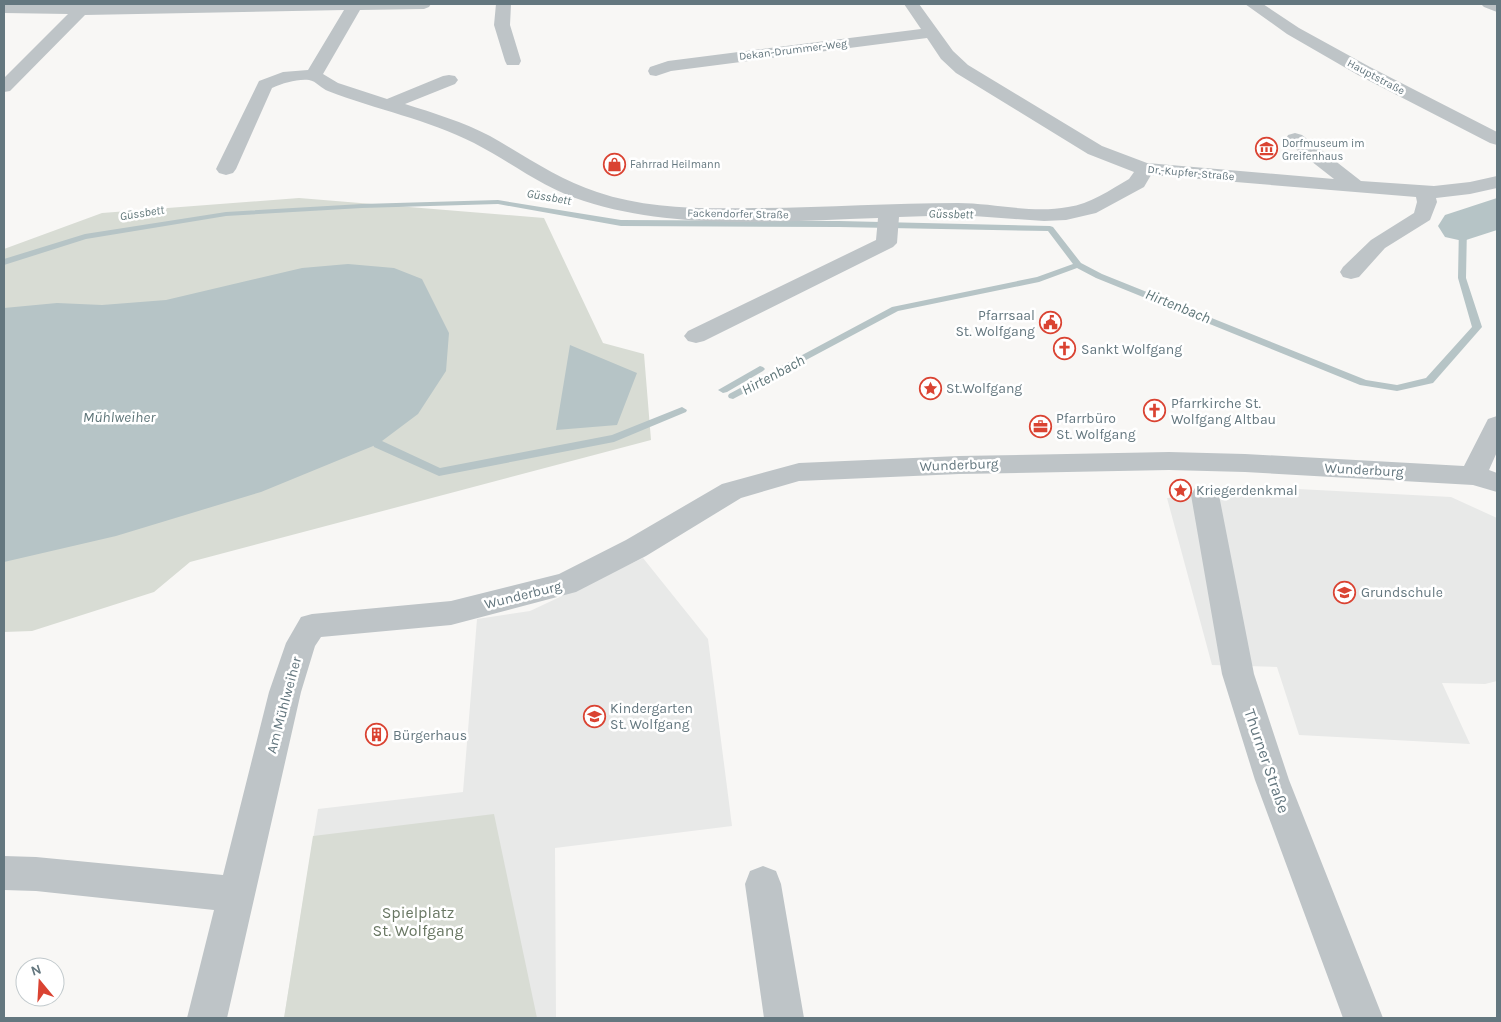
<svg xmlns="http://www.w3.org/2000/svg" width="1501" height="1022" viewBox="0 0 1501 1022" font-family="Karla,sans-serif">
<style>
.built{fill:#e8e9e8}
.green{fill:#d8dcd4}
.water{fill:#b6c4c6}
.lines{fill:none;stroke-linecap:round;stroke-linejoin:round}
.stream{fill:#b6c4c6;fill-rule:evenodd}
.river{fill:#b6c4c6;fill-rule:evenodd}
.minor{fill:#bec4c7;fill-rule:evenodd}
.labels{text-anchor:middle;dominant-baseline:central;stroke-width:5;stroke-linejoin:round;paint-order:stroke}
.far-street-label{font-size:11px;fill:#64777f;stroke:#fff}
.far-poi-label{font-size:11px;fill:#64777f;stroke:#fff;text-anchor:start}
.far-water-label{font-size:12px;font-style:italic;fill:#5f7679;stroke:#fff}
.poi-label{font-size:14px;fill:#64777f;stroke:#fff;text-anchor:start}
.street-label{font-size:14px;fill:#64777f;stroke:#fff}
.water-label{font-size:15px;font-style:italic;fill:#5f7679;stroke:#fff}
.near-street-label{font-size:16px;fill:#64777f;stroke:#fff}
.near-park-label{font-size:16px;fill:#697763;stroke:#fff}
</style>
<rect width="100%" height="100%" fill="#f8f7f5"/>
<path class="built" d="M1298,489L1451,497L1497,518V681L1485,684L1442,683L1470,744L1299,735L1277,667L1212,665L1167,498Z
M643,558L708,639L732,826L555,848L556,1018H284L318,809L463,792L477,619L530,611Z"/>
<path class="green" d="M299,198L544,218L603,343L644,354L651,440L190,562L154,592L32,631L4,632V249L102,213Z
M494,814L537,1018H284L313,836Z"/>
<path class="water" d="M348,264L394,268L422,279L449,333L446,371L418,414L378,444L261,492L116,536L4,562V308L57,303L102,305L166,300L302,268Z
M570,345L637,373L617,425L556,430Z"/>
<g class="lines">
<path class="stream" d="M498,200L621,220L839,221L1050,226L1053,227L1081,263L1102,274L1366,380L1397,385L1426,378L1472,327L1458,278L1459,226L1463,223L1467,226L1466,278L1482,327L1433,383L1397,391L1360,385L1096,278L1077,268L1039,282L898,311L733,399L729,398L728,396L729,394L892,307L1037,277L1073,264L1048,231L839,227L621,226L498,204L362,208L226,216L86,239L4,265V259L85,234L226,212L362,204Z
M760,366L763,367L765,369L763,371L727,392L723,393L718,390Z
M682,407L687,410L686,412L614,442L439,476L374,447L373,444L378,440L382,441L440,468L612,435Z"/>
<path class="river" d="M1497,198V230L1463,241L1445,237L1438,226L1445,215Z"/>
<path class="minor" d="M4,4L81,5L431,4L429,7L424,9L360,10L323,74L338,83L387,99L443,76L449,75L455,76L458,80L455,84L405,104C434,113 463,122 490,136C525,156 559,180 597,192C647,209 702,209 754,208C822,208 890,203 958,203C994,203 1032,214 1068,207C1090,204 1110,190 1129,179L1134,172L1088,154L956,73L941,59L927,38L671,71L656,76L650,75L648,71L650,67L668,61L921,29L904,4H919L953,51L968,65L1102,146L1147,163L1334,179L1288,143L1286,139L1288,135L1295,133L1302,135L1361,181L1434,186L1470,182L1497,176V188L1470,194L1436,198L1437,202L1430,220L1385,248L1359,277L1351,279L1343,277L1340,272L1343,267L1371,240L1414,213L1417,202L1416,197L1151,175L1144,187L1096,213L1066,220L1044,221L960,215L899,217L897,243L893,247L704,341L696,343L688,341L684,336L688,331L876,240L878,218C783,221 677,231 584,201C544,189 511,162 474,143C427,119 377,110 328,91C322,89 316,81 309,80C296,79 284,83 272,88L236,169L233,173L226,175L219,173L216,169L259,81L283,72L308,70L344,10L85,15L10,91L4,92V78L68,14L4,13Z
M496,4H511L510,25L521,61L519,65H507L505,61L494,25Z
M1245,4H1263L1299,28L1370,67L1497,132V145L1490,143L1358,75L1287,34Z
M1481,4H1497V12L1484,7Z
M1497,416V452L1489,470L1497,473V492L1473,485L1245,472L1169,470L959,474L799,481L741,498L646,556L576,592L451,625L321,637L315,646L301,692L227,1018H187L214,910L36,891L4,890V856L36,857L223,875L269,692L286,643L301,617L312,614L451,601L559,574L626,540L722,484L799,463L959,456L1169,452L1245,454L1464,466L1488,419Z
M1205,485L1215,488L1219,495L1254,674L1289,780L1383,1018H1343L1255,780L1222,674L1191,495L1195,488Z
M763,866L776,871L781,884L804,1018H764L745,884L750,871Z"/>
</g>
<defs>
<symbol id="museum-ring" viewBox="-11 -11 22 22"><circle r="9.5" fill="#fff" stroke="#da4332" stroke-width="1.5"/><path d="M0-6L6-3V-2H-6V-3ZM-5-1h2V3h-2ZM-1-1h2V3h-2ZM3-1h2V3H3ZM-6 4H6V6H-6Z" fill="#da4332"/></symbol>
<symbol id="shop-ring" viewBox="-11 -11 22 22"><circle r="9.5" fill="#fff" stroke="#da4332" stroke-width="1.5"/><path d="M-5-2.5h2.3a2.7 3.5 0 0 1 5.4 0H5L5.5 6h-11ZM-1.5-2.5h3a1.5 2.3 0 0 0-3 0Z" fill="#da4332"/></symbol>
<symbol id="civic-ring" viewBox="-11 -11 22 22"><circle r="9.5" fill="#fff" stroke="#da4332" stroke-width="1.5"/><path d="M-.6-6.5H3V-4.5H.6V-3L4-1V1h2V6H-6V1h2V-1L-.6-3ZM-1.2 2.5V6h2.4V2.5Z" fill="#da4332"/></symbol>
<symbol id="church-ring" viewBox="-11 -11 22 22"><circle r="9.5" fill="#fff" stroke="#da4332" stroke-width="1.5"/><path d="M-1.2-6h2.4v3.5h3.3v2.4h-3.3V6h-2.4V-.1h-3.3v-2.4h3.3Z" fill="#da4332"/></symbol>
<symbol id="sight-ring" viewBox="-11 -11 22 22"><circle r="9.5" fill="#fff" stroke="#da4332" stroke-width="1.5"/><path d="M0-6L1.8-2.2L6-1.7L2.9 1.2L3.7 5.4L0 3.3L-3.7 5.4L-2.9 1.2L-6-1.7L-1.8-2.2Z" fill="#da4332"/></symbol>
<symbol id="office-ring" viewBox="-11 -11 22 22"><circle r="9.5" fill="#fff" stroke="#da4332" stroke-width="1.5"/><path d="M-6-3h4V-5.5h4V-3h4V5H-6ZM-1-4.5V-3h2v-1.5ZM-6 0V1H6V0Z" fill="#da4332"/></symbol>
<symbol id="school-ring" viewBox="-11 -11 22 22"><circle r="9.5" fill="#fff" stroke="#da4332" stroke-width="1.5"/><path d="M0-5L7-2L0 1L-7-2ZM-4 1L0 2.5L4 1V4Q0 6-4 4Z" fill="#da4332"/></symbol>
<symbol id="building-ring" viewBox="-11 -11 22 22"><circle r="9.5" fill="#fff" stroke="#da4332" stroke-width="1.5"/><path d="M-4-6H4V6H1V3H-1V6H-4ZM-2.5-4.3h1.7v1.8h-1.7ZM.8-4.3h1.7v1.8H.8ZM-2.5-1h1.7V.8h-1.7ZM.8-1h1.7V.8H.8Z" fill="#da4332"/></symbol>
</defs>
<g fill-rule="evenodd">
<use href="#museum-ring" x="1254" y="136" width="25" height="25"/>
<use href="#shop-ring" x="602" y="152" width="25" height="25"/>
<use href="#civic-ring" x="1038" y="310" width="25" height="25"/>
<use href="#church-ring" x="1052" y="336" width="25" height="25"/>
<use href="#sight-ring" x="918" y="376" width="25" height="25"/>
<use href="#church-ring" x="1142" y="398" width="25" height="25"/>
<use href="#office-ring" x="1028" y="414" width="25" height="25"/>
<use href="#sight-ring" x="1168" y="478" width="25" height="25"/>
<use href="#school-ring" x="1332" y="580" width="25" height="25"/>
<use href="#school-ring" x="582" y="704" width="25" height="25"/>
<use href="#building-ring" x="364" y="722" width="25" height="25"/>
</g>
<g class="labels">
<g class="far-street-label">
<text transform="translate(793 50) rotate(-7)">Dekan-Drummer-Weg</text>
<text transform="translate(1376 77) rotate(28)">Hauptstraße</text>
<text transform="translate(1191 173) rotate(5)">Dr.-Kupfer-Straße</text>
<text transform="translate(738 214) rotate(1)">Fackendorfer Straße</text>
</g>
<g class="far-poi-label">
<text x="1282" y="143">Dorfmuseum im<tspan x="1282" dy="13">Greifenhaus</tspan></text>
<text x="630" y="164">Fahrrad Heilmann</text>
</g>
<g class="far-water-label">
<text transform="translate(549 197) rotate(10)">Güssbett</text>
<text transform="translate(142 213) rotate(-9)">Güssbett</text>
<text transform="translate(951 214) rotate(1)">Güssbett</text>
</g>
<g class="poi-label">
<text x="1035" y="315" text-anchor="end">Pfarrsaal<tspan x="1035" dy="16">St. Wolfgang</tspan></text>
<text x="1081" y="349">Sankt Wolfgang</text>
<text x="946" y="388">St.Wolfgang</text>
<text x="1171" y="403">Pfarrkirche St.<tspan x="1171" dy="16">Wolfgang Altbau</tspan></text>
<text x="1056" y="418">Pfarrbüro<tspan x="1056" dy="16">St. Wolfgang</tspan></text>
<text x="1196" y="490">Kriegerdenkmal</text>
<text x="1361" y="592">Grundschule</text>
<text x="610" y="708">Kindergarten<tspan x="610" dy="16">St. Wolfgang</tspan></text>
<text x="393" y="735">Bürgerhaus</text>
</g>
<g class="street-label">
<text transform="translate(959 465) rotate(-2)">Wunderburg</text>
<text transform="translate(1364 470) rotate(3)">Wunderburg</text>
<text transform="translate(523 595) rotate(-14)">Wunderburg</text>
<text transform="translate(284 705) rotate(-75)">Am Mühlweiher</text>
</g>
<g class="water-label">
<text transform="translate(1178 306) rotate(22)">Hirtenbach</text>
<text transform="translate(773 375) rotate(-28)">Hirtenbach</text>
<text x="119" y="417">Mühlweiher</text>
</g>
<g class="near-street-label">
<text transform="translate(1267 761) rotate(71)">Thurner Straße</text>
</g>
<g class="near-park-label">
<text x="418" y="912">Spielplatz<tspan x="418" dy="18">St. Wolfgang</tspan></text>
</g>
</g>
<rect width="1501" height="1022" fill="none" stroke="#64777f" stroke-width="10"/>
<g transform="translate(40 982) rotate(342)"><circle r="24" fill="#ffffff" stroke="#c1c9cc"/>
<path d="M0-4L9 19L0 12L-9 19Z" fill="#da4332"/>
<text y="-8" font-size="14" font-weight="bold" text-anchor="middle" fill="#64777f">N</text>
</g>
</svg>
